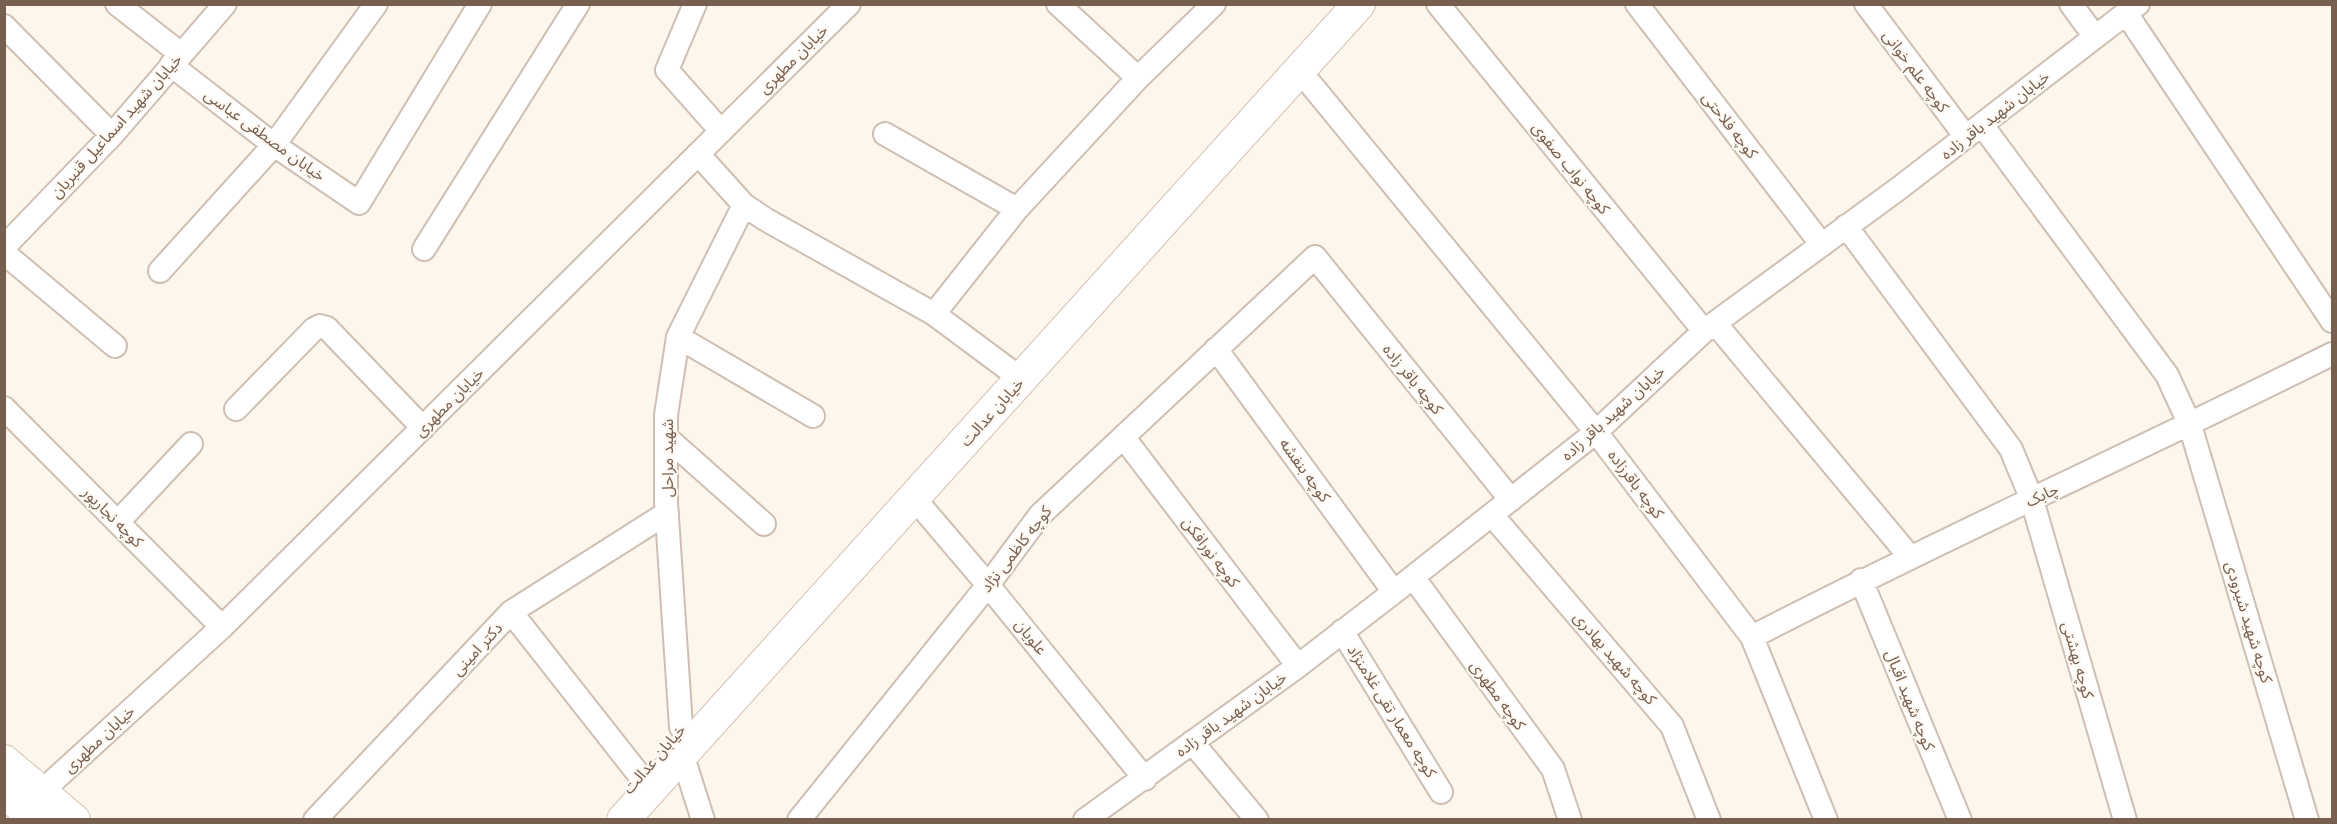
<svg xmlns="http://www.w3.org/2000/svg" width="2337" height="824" viewBox="0 0 2337 824" font-family="Roboto,'Noto Sans Arabic',sans-serif">
<style>
.lines{fill:none;stroke-linecap:round;stroke-linejoin:round}
.minor-casing{stroke:#cebfb2;stroke-width:26}
.secondary-casing{stroke:#d3c1b2;stroke-width:34}
.minor{stroke:#fff;stroke-width:22}
.secondary{stroke:#fff;stroke-width:32}
.labels{text-anchor:middle;dominant-baseline:central;stroke-width:4.5;stroke-linejoin:round;paint-order:stroke}
.street-label{font-size:16px;fill:#775f50;stroke:#fefaf3}
</style>
<rect width="100%" height="100%" fill="#fcf6ed"/>
<g class="lines">
<defs>
<path id="minor" d="M117,4L181,54
M695,4L667,70L721,131
M1058,4L1138,78
M1438,4L1704,331
M1637,4L1822,245
M1866,4L1966,137
M2071,4L2095,37
M2126,13L2332,321
M4,26L112,135
M171,65L274,145L359,203L480,4
M1300,71L1596,432L1752,637L1826,820
M1982,125L2167,375L2190,425L2307,820
M885,134L1017,209
M699,155L744,205L765,219L934,314L1008,369
M1846,226L2011,449L2032,500L2125,820
M4,247L112,135L225,4
M424,249L578,4
M4,253L115,346
M160,271L274,145L376,4
M934,314L1017,209L1138,78L1214,4
M1715,323L1910,557
M678,337L813,416
M1216,349L1394,592
M4,408L222,627
M236,409L314,329L320,326L327,328L423,428
M666,437L764,524
M1124,438L1298,666
M914,498L988,585L1145,779
M1492,515L1672,726L1709,820
M118,522L191,444
M1413,577L1553,769L1570,820
M1861,580L1960,820
M511,612L640,776
M1342,631L1441,792
M1752,637C1943,538 2140,450 2332,354
M681,727L666,502V415L678,337L744,205
M1192,742L1257,820
M682,754L703,820
M41,792L222,627L849,4
M315,820L511,612L667,513
M799,820L988,585L1040,515L1315,257L1511,500
M1085,820L1298,666L1394,592L1596,432L1704,331L1898,189L2138,4"/>
<path id="secondary" d="M4,761L74,820
M4,792L37,820
M623,820L1359,4"/>
</defs>
<use href="#minor" class="minor-casing"/>
<use href="#secondary" class="secondary-casing"/>
<use href="#minor" class="minor"/>
<use href="#secondary" class="secondary"/>
</g>
<g class="labels">
<g class="street-label">
<text transform="translate(793 59) rotate(-45)">خیابان مطهری</text>
<text transform="translate(1916 71) rotate(53)">کوچه علم خوانی</text>
<text transform="translate(1995 115) rotate(-38)">خیابان شهید باقر زاده</text>
<text transform="translate(1730 125) rotate(52)">کوچه فلاحتی</text>
<text transform="translate(116 126) rotate(-48)">خیابان شهید اسماعیل قنبریان</text>
<text transform="translate(265 135) rotate(36)">خیابان مصطفی عباسی</text>
<text transform="translate(1571 168) rotate(51)">کوچه نواب صفوی</text>
<text transform="translate(1413 379) rotate(51)">کوچه باقر زاده</text>
<text transform="translate(449 402) rotate(-45)">خیابان مطهری</text>
<text transform="translate(992 412) rotate(-48)">خیابان عدالت</text>
<text transform="translate(1613 413) rotate(-42)">خیابان شهید باقر زاده</text>
<text transform="translate(667 458) rotate(-90)">شهید مراحل</text>
<text transform="translate(1305 470) rotate(54)">کوچه بنفشه</text>
<text transform="translate(1636 484) rotate(53)">کوچه باقرزاده</text>
<text transform="translate(2042 495) rotate(-25)">چابک</text>
<text transform="translate(113 517) rotate(45)">کوچه نجارپور</text>
<text transform="translate(1016 549) rotate(-52)">کوچه کاظمی نژاد</text>
<text transform="translate(1211 552) rotate(53)">کوچه نورافکن</text>
<text transform="translate(2249 622) rotate(73)">کوچه شهید شیرودی</text>
<text transform="translate(1031 637) rotate(51)">علویان</text>
<text transform="translate(477 649) rotate(-47)">دکتر امینی</text>
<text transform="translate(1615 658) rotate(49)">کوچه شهید بهادری</text>
<text transform="translate(2078 660) rotate(74)">کوچه بهشتی</text>
<text transform="translate(1498 695) rotate(54)">کوچه مطهری</text>
<text transform="translate(1910 700) rotate(68)">کوچه شهید اقبال</text>
<text transform="translate(1392 711) rotate(58)">کوچه معمار تقی غلامنژاد</text>
<text transform="translate(1231 714) rotate(-36)">خیابان شهید باقر زاده</text>
<text transform="translate(99 739) rotate(-43)">خیابان مطهری</text>
<text transform="translate(654 759) rotate(-49)">خیابان عدالت</text>
</g>
</g>
<rect width="2337" height="824" fill="none" stroke="#775f50" stroke-width="12"/>
</svg>
